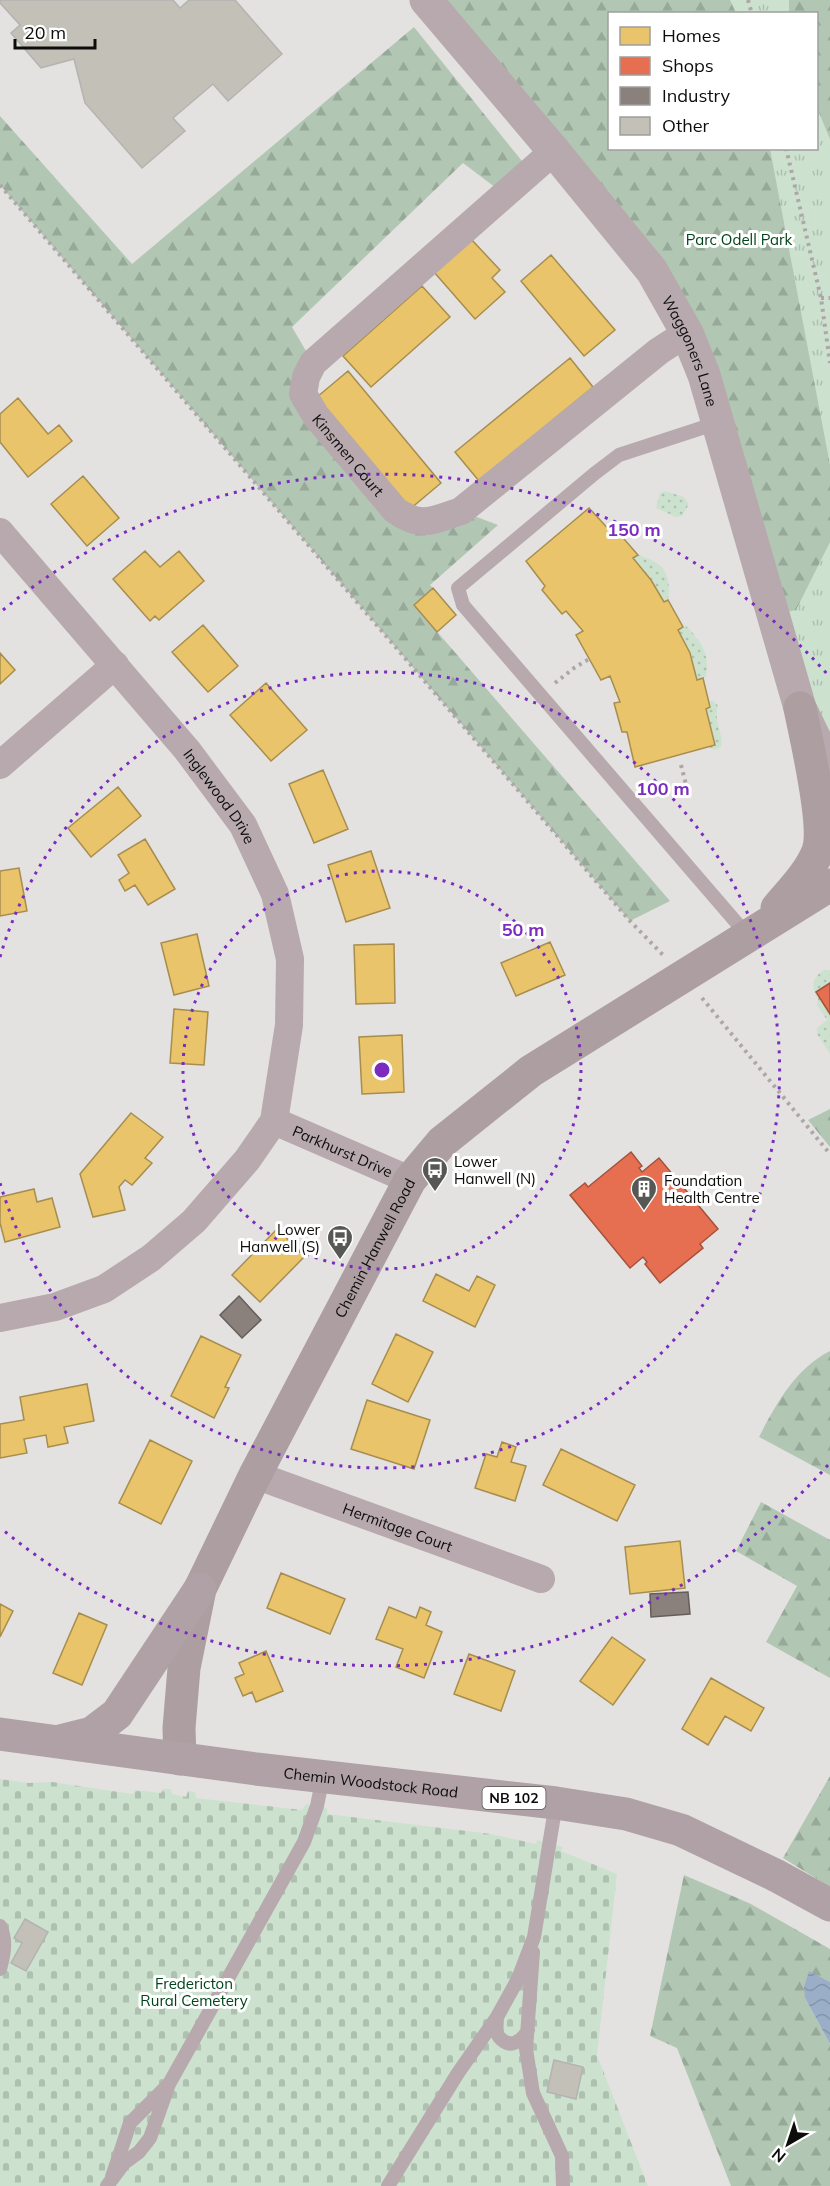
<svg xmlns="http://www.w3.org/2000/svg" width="830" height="2186" viewBox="0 0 830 2186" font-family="Mulish,sans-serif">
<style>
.grass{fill:url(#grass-tufts);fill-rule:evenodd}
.forest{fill:url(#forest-firs)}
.cemetery{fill:url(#cemetery-stones)}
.garden{fill:url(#garden-dots)}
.water{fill:url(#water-waves)}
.homes{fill:#e9c46a;stroke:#a78d4e;stroke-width:1.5}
.shops{fill:#e76f51;stroke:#a5513c;stroke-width:1.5}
.industry{fill:#8a817c;stroke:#645e5a;stroke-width:1.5}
.building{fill:#c2c0b7;stroke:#b4b3b2;stroke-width:1.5}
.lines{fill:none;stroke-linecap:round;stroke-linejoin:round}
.path{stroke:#aea6a8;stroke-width:4;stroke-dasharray:3 4.5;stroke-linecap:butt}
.service{stroke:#b7a9ad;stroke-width:14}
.minor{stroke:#b7a9ad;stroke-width:28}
.tertiary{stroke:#b7a9ad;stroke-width:33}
.secondary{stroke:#ad9ea2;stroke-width:33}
.primary{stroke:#afa1a5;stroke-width:33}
.ring{fill:none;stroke:#7b2cbf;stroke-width:3;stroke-dasharray:3 6}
.labels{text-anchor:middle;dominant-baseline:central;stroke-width:6;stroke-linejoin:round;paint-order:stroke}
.shield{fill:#fff;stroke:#555554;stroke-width:1.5}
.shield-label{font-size:14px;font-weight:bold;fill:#0c0c0b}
.park-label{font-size:15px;fill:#00441a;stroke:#fff}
.street-label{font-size:15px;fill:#0c0c0b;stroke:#fff}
.poi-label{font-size:15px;fill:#0c0c0b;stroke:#fff;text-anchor:start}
.centre{fill:#7b2cbf;stroke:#fff;stroke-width:3}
.ring-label{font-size:18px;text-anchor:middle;font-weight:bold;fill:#7b2cbf;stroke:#fff;stroke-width:6;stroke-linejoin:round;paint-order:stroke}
</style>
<defs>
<pattern id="grass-tufts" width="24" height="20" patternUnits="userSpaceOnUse" patternTransform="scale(1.5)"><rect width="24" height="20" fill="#cce2cf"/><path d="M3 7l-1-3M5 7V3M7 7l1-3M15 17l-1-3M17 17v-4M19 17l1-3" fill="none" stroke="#aec1b0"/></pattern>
<pattern id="forest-firs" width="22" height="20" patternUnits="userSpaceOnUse" patternTransform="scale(1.5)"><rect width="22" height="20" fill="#b1c7b4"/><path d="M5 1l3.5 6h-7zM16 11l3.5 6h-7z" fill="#97aa99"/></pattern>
<pattern id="cemetery-stones" width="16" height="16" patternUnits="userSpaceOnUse" patternTransform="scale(1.5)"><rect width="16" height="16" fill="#cce2cf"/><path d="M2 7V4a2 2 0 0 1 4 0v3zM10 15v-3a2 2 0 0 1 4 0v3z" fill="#aec1b0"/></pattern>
<pattern id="garden-dots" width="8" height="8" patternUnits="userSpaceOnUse" patternTransform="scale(1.5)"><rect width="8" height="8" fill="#cce2cf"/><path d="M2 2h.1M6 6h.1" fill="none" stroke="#aec1b0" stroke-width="1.8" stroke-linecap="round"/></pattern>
<pattern id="water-waves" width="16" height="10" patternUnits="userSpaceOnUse" patternTransform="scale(1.5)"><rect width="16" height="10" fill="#9baec8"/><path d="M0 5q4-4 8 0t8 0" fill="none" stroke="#8494aa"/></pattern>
</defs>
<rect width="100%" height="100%" fill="#e3e2e1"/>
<path class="grass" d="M426,0H830V741L800,708L687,333ZM610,14H816V148H610Z"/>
<path class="forest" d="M426,0H730L736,13L610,14V148L770,149L830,465V542L796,610L773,615L687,333Z
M789,0H830V139L817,108L816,14L789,13Z
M414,27L530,171L504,194L463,163L292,327L313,363L306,377L395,510L461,511L498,525L430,585L433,588L414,605L670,901L630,921L0,185V116L132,264Z
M830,1109V1147L808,1120Z
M830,1351V1475L759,1437C776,1404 795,1369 830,1351Z
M761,1502L830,1540V1678L766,1642L797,1586L736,1551Z
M830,1776V1887L783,1858Z
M684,1875L751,1904L830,1949V1982L809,1972L805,1998L830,2044V2186H731L677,2048L650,2036Z"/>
<path class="cemetery" d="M0,1779L28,1783L52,1782L133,1794L135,1790L161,1793L163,1789H171L172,1794L186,1797L188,1791L195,1792L196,1798L302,1810L306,1804L327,1808V1814L491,1834L536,1844L537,1840L563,1847L561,1851L617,1874L597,2055L648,2186H0Z"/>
<path class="garden" d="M665,491L684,497L689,504L682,516L676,517L656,508L660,493Z
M638,555C663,562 672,573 668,600L664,602L651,580L633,558Z
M686,626C702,642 710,654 706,677L697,680L690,653L678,630Z
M709,701H714L718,706C713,720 724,733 721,747L715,750L709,747L715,744L706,709L710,707Z
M824,970H830V983L816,993L830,1014V1054L817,1034V1028L827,1020L817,1005L818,999C810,988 813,976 824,970Z"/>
<path class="water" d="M809,1971L830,1982V2044L805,1998L804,1987Z"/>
<path class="homes" d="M471,239L500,270L492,278L505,292L475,319L434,272Z
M551,255L615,330L584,356L521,281Z
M422,286L450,317L371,387L343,356Z
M570,358L593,387L479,481L455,452Z
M348,371L441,483L410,509L317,397Z
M18,398L48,434L59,425L72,441L28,477L0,442V414Z
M83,476L119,518L87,546L51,504Z
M589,508L614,535L618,532L638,555L633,558L651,580L664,602L668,600L683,627L678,630L690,653L697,680L703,678L710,707L706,709L715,745L635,767L627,732H622L614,703L620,702L610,676L601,680L576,635L583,631L566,611L562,614L542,590L545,586L526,561Z
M145,551L160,567L179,551L204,581L159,620L155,616L150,621L113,579Z
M433,588L456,615L437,632L414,605Z
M203,625L238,666L208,692L172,652Z
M0,653L15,670L0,684Z
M266,683L307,730L271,761L230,715Z
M323,770L348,829L314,843L289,784Z
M118,787L141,816L91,857L68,828Z
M145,839L175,889L148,905L135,885L125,891L119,880L129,873L118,855Z
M371,851L390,908L346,922L328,865Z
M19,868L27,911L0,916V871Z
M197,934L209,986L174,995L161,943Z
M550,942L565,975L516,996L501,963Z
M394,944L395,1003L356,1004L354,945Z
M174,1009L208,1012L204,1065L170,1063Z
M402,1035L404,1092L362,1094L359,1037Z
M131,1113L163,1137L145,1158L152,1163L132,1185L125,1180L119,1187L125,1210L93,1217L80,1174Z
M34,1189L37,1202L52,1198L60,1227L5,1242L0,1223V1197Z
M277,1229L305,1256L260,1302L232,1275Z
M436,1274L469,1291L477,1276L495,1285L475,1327L423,1301Z
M396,1334L433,1352L408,1402L372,1384Z
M201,1336L241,1355L225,1387L229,1388L214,1418L171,1396Z
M87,1384L94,1421L64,1427L68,1443L48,1447L46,1435L24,1439L27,1453L0,1458V1424L24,1420L20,1397Z
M367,1400L430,1420L414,1469L351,1449Z
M150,1440L192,1461L161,1524L119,1503Z
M502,1442L516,1447L511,1462L526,1466L515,1501L475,1488L486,1454L497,1457Z
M561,1449L635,1485L617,1521L543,1485Z
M680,1541L685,1588L630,1594L625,1547Z
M281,1573L345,1599L330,1634L267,1608Z
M0,1604L13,1611L0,1637Z
M389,1607L416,1618L420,1607L431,1612L426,1625L442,1632L424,1678L396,1667L403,1649L376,1639Z
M79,1613L107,1625L82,1685L53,1673Z
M612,1637L645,1660L613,1705L580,1681Z
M266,1651L283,1691L256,1702L252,1692L243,1696L235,1678L244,1674L239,1663Z
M469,1654L515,1671L501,1711L454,1694Z
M711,1678L764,1708L751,1731L725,1716L708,1745L682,1729Z"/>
<path class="shops" d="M830,983V1014L816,992Z
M631,1152L642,1166L639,1168L642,1172L659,1158L718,1229L700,1244L703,1248L660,1283L645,1264L647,1262L643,1257L630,1268L570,1195L585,1183L588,1187Z"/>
<path class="industry" d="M239,1296L261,1320L242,1338L220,1315Z
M688,1592L690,1614L651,1617L650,1594Z"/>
<path class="building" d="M0,0H173L180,8L189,0H235L282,54L228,101L213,84L173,118L185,131L142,168L85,103L74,59L41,68L11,33L20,25L0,3Z
M25,1919L48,1932L26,1971L11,1963L22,1943L14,1938Z
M554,2060L583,2067L576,2099L547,2092Z"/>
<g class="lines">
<path class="path" d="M748,0L752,14
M786,148L821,298L830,363
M0,185L630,921L663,955
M821,298H830
M555,683L574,668L589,659
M681,765L690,800
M702,998L830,1154"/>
<path class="service" d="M717,423L619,455L594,474L458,588L463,605L748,936
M0,1926C7,1940 4,1955 0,1969
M533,1952L526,2049L533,2093L562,2156L563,2186
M497,2017C497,2023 495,2032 499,2037C510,2050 522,2041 528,2030
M169,2084L304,1842L317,1806L323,1776
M107,2186L124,2163L139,2152L150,2138L169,2084L130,2123L112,2177
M388,2186L458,2073L497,2017L518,1979L534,1937L556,1803"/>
<g class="minor">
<path id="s1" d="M554,151L313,363L306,377L303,394L316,416L395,510C421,529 433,520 461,511L659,351L687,333"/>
<path id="s2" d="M0,532L187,750L243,825L275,894L290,959L289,1025L274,1121L247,1160L194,1221L151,1258L104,1289L55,1307L0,1318"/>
<path d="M0,765L115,665"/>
<path id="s3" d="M274,1121L410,1180"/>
<path id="s4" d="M255,1475L541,1579"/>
</g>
<path class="tertiary" id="s5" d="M426,0L554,151L652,271L687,333L704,375L800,708L830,770"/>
<g class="secondary">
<path d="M777,908C792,890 810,872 818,851C827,825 806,739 800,708"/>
<path id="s6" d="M180,1759L179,1728L184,1668L200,1589L255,1475L410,1180L442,1142L531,1071L830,885"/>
</g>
<g class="primary">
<path id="s7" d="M0,1734L256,1769L556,1803L626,1814L681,1830L777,1876L830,1905"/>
<path d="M60,1741L92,1733L117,1714L200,1589"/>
</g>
</g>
<g class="ring">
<circle cx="382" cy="1070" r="199"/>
<path d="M0 957A398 398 0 1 1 0 1183"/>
<path d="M828 1465A596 596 0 0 1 3 1530M3 610A596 596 0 0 1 828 675"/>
</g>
<defs>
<symbol id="bus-pin" viewBox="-11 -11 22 30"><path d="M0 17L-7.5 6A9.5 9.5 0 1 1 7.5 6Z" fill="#575756" stroke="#fff"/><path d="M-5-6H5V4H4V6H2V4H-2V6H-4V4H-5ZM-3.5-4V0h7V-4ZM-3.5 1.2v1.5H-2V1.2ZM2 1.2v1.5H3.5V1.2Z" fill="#fff"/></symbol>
<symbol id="building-pin" viewBox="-11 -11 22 30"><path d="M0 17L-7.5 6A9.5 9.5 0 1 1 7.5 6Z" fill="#575756" stroke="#fff"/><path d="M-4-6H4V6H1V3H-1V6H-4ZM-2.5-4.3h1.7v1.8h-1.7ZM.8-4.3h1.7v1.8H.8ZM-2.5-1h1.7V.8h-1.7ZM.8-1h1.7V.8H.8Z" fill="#fff"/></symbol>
</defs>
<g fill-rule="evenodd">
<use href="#bus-pin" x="420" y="1155" width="30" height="40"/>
<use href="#building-pin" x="629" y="1174" width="30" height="40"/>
<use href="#bus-pin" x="325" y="1223" width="30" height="40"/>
</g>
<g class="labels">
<rect class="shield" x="482.5" y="1787" width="63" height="22" rx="4.5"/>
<g class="shield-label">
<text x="514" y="1798">NB 102</text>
</g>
<g class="park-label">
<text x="739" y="239">Parc Odell Park</text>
<text x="194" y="1983">Fredericton<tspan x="194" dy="17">Rural Cemetery</tspan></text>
</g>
<g class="street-label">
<text stroke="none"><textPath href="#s5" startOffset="442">Waggoners Lane</textPath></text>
<text stroke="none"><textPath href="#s1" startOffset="430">Kinsmen Court</textPath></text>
<text stroke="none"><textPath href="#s2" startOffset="344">Inglewood Drive</textPath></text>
<text stroke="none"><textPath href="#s3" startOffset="75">Parkhurst Drive</textPath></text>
<text stroke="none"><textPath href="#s6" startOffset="555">Chemin Hanwell Road</textPath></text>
<text stroke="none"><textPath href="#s4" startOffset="152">Hermitage Court</textPath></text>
<text stroke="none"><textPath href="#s7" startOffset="374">Chemin Woodstock Road</textPath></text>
</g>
<g class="poi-label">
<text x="454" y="1161">Lower<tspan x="454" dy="17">Hanwell (N)</tspan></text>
<text x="664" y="1180">Foundation<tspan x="664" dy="17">Health Centre</tspan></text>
<text x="320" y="1229" text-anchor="end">Lower<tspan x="320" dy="17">Hanwell (S)</tspan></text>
</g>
</g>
<circle cx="382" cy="1070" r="9" class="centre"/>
<g class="ring-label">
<text x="634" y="536">150 m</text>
<text x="663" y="795">100 m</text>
<text x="523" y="936">50 m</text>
</g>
<rect x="608" y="12" width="210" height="138" fill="#ffffff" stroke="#9e9e9d" stroke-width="1.5"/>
<rect x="620" y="27" width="30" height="18" fill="#e9c46a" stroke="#9e9e9d" stroke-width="1.5"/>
<text x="662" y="42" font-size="18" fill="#0c0c0b">Homes</text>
<rect x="620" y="57" width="30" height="18" fill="#e76f51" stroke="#9e9e9d" stroke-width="1.5"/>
<text x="662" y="72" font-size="18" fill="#0c0c0b">Shops</text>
<rect x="620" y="87" width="30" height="18" fill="#8a817c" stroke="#9e9e9d" stroke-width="1.5"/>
<text x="662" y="102" font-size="18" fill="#0c0c0b">Industry</text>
<rect x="620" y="117" width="30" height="18" fill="#c2c0b7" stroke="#9e9e9d" stroke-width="1.5"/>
<text x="662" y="132" font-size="18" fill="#0c0c0b">Other</text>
<g transform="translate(788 2144) rotate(219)" stroke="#ffffff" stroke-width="4.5" paint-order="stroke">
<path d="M0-4.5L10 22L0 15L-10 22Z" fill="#0c0c0b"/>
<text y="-9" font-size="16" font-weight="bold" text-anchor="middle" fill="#0c0c0b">N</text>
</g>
<path d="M15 39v9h80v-9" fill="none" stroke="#0c0c0b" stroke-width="3"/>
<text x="24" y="39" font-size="18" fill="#0c0c0b" stroke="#ffffff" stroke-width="4.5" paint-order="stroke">20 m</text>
</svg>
